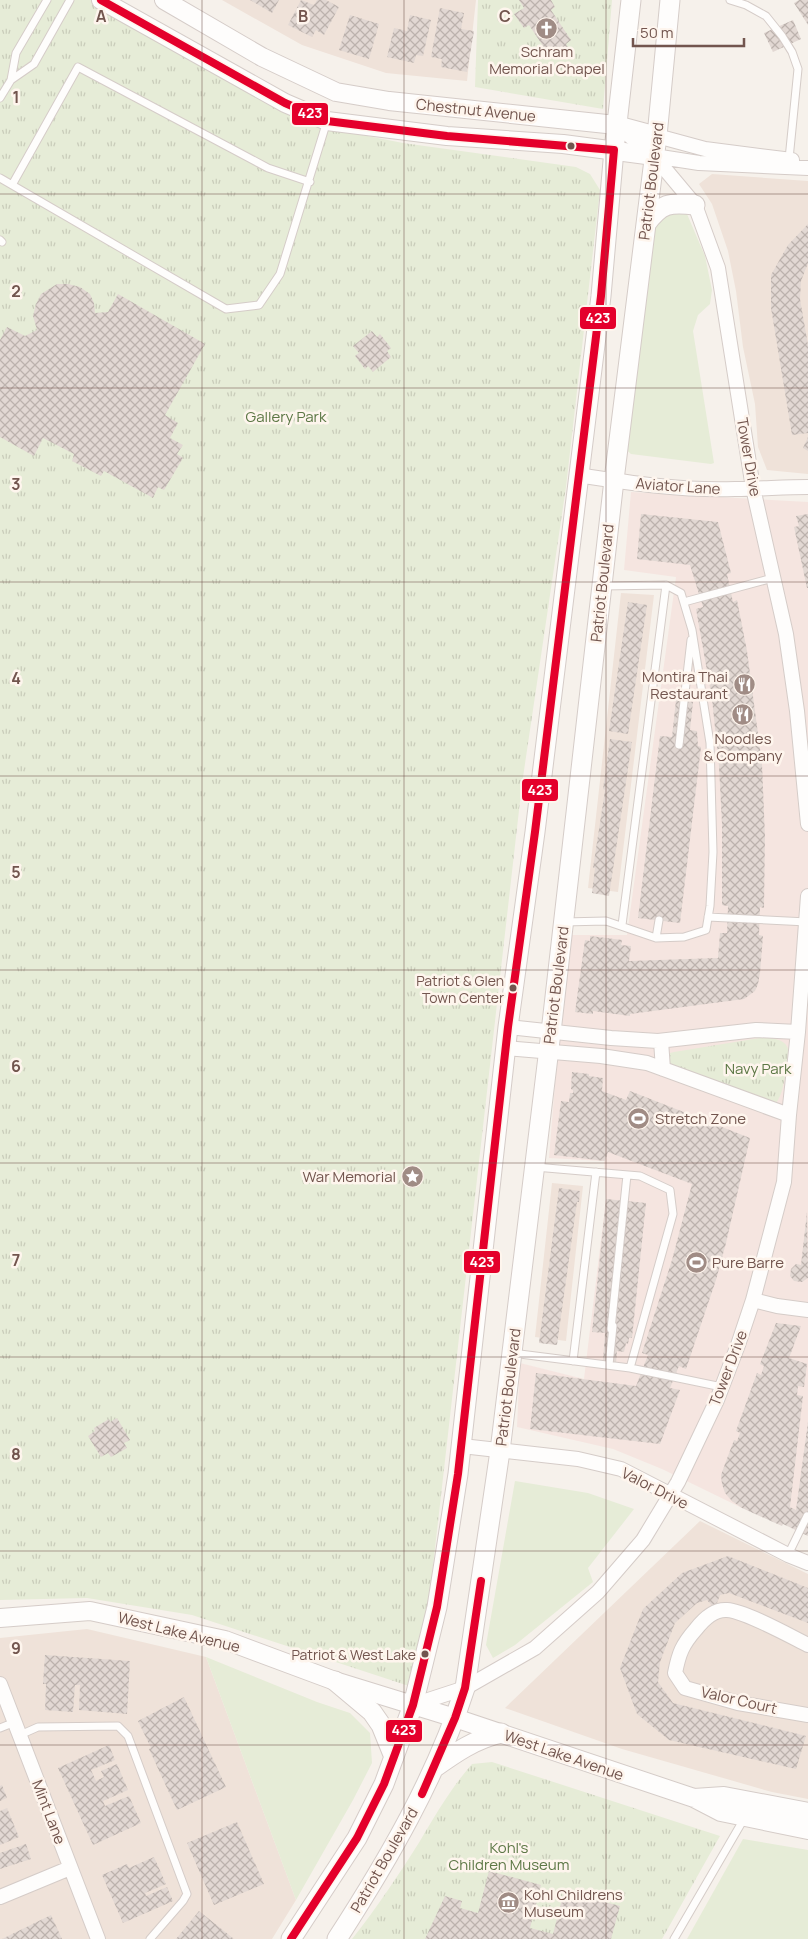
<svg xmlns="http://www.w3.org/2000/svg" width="808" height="1939" viewBox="0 0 808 1939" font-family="Manrope,sans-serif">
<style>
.residential{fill:#efe2d9}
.commercial{fill:#f5e5e0}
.grass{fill:#e6ecd7}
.park{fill:url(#park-tufts)}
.building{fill:url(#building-cross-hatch)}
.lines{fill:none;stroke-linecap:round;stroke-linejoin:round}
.service-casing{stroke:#d5ccc8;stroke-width:9}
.minor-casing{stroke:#d5ccc8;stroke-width:16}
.tertiary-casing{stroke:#d5ccc8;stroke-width:20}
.secondary-casing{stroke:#d5ccc8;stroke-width:21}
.service{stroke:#fefdfc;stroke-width:7}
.minor{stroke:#fefdfc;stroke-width:14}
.tertiary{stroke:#fefdfc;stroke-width:18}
.secondary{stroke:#fefdfc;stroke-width:19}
.bus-1-casing{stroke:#fef5ed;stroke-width:11}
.bus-1{stroke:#e4002b;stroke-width:8}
.grid{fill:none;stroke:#72554e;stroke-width:1;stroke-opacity:0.55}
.bus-dot{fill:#72554e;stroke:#fef5ed;stroke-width:2}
.labels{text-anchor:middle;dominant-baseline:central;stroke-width:5;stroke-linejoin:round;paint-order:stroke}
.bus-label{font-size:14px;fill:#72554e;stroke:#fef5ed;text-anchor:end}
.poi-label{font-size:15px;fill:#72554e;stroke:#fef5ed;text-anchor:start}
.street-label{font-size:15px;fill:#72554e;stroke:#fef5ed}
.park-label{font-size:15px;fill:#5d7846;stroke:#fef5ed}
.grid-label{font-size:16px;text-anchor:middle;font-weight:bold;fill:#72554e;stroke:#fef5ed;stroke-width:5;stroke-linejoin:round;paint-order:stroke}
.line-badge{stroke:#fef5ed;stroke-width:2}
.badge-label{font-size:14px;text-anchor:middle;font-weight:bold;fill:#fff}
</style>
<defs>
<pattern id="park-tufts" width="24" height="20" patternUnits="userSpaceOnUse" patternTransform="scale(1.25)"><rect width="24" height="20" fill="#e6ecd7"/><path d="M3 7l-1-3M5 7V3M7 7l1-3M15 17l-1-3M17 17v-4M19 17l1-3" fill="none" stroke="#c9ccba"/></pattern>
<pattern id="building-cross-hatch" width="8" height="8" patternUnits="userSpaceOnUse" patternTransform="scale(1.25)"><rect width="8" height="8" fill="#e2d8d3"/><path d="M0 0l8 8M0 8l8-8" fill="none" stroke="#bcb2ad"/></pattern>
</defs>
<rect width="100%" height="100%" fill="#f6f1eb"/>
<path class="residential" d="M222,0H476L467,81L386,73L302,45Z
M712,174L808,181V474L767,470L758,447L755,404L743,347L736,291L728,251L712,204L699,184Z
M621,593L654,595L618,892L588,888Z
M552,1183L583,1186L566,1341L535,1337Z
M700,1521L808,1574V1799L772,1792L622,1749L505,1708Z
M87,1629L206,1657L296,1900L272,1939H0V1638Z"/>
<path class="commercial" d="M631,492L808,502V1516L742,1508L662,1469L613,1449L517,1427L520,1363L584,1379L606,1199L604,1161L549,1158L567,935H627L676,577L624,570Z"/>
<path class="grass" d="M674,202L687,214L705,256L712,290L710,304L698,315L693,331L714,463L711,464L631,454L623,447L655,226Z
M515,1481L588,1493L634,1509L588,1568L593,1582L515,1645L493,1658L486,1645Z
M206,1657L317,1702L350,1713L370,1733L372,1763L353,1800L296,1900Z
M743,1839L808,1850V1939H687Z"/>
<path class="park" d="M0,0H93L327,128L403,143L576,167L590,174L600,190L566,487L522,784L429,1601L409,1686L192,1615L87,1598L0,1600Z
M478,0H612L603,109L475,87Z
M765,1037C795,1040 790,1053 785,1077C783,1086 782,1095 776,1103H769L673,1069L668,1063L670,1053L674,1052Z
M492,1762L720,1836L662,1939H352C377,1908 399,1874 420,1841C436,1814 451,1788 472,1764Z"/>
<path class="building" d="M250,0H279L272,13Z
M301,0L314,5L317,0H326L339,7L324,35L316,30L312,37L288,25Z
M519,0H551L555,7L551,10L571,40L566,44L569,49L558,56L555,51L549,55L529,25L524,28L514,14L524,8Z
M799,0H808V25L794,3Z
M440,8L464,13L461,29L474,31L467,72L441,67L442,59L431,57Z
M350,15L379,24L369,59L339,50Z
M410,15L431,20L423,56L416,55L414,63L387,57L394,28L407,31Z
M793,20L801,39L773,52L764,33Z
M808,224V263L801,281L800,299L808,345V433L792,435L771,308V275L788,245Z
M57,284H68L80,287L90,294L94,303L95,313L108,312L118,294L205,344L165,415L178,423L170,438L183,445L177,454L183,458L164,490L158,487L153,498L104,471L101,476L72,461L74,454L43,438L34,456L0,437V340L7,327L25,336L37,330L33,316L36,304L41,294Z
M372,331L377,337L380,334L391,348L387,351L391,357L373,372L368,366L365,369L355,356L359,353L353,346Z
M808,437V451L803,448Z
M641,514L718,522L731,573L727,574L733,602L737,600L747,651L762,764L765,837L764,908L760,907L759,935L763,936L760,973L758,984L755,991L744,999L630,1014V1016L593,1011V1014L575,1012L585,940L590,941V936L622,940L621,945L631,946L629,961L718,958L720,933H727L728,906L722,905V824L719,766L712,699L696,609L703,607L690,565L637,559Z
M808,514V588H807L794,527L799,526L796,516Z
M628,602L647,605L628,734L609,731Z
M676,700L693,702L690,730L697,731L698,746L701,747L680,923L638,918L660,736L672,737Z
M610,739L632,742L609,896L592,893L595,868H593L605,790L603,789Z
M572,1072L589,1074V1076L603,1078L602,1091L626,1100L630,1091L750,1138L726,1243L716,1280L686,1369L679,1366L670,1388L680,1390L660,1444L530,1429L536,1373L636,1386L648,1355L642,1353L672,1260L692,1184L608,1152L605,1161L554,1155L561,1101L569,1102L570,1093H573V1090L571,1089Z
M559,1188L580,1191L579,1202H577L557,1345L539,1343Z
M606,1199L646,1203L632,1338H629L628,1344L626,1343L624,1352L617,1351L616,1363L603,1361L605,1333L592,1332Z
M807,1212L808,1274V1278L802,1282L794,1281L790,1276L791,1269L796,1264L801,1265Z
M776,1323L801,1326L789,1358L807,1364L804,1387L798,1386L797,1395L803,1396L790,1507L796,1510L808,1422V1536L783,1524L782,1526L742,1508L732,1501L725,1493L722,1484L721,1475L725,1464L734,1440L737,1441L740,1433L736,1431L757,1373L761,1375L764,1366L760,1364Z
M117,1418L130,1440L124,1443L127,1448L111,1457L108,1453L101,1457L88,1436L95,1431L94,1428L109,1419L110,1422Z
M728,1556L808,1588V1623L729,1593L720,1595L717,1603L713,1607L707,1600L697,1603L675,1623L660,1662L658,1682L673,1703L806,1736L796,1769L669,1740L637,1714L620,1668L643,1609L682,1573Z
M45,1655L130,1661L127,1714L79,1710L80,1685H75L73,1712L45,1710L46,1684H43Z
M184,1697L226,1787L177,1810L149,1749L151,1748L138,1721Z
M109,1745L115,1760L91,1770L96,1781L104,1777L101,1771L117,1764L128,1790L103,1801L105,1806L129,1796L141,1823L93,1845L58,1768Z
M2,1785L7,1798L0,1801V1786Z
M7,1808L19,1837L0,1845V1811Z
M237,1822L264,1884L214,1905L187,1843Z
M26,1844L31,1859L0,1869V1853Z
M154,1857L166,1884L145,1893L146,1896L167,1887L173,1901L123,1923L102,1875L127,1864L129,1868Z
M489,1871L541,1885L530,1928L553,1934L564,1891L620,1906L611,1939H425L445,1896L462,1901L460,1908L478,1913Z
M199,1911L234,1939H176Z
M51,1915L62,1939H2Z"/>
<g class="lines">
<defs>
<path id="service" d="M730,0L746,5L766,16L782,36L792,52L798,69L789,159
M11,80L34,64L70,0
M0,98L11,80L16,53L47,0
M0,178L226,309L259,305L280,274L327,121
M12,185L78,67L268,168L310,182
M0,240L2,242
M684,602L773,578
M679,745L691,640
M708,917L807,922
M564,922L606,921L656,938L684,937L706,930L710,906L713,852L710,743L692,630L681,593L666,585L603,586
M622,925L666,585
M656,938L659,920
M611,1329L627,1175
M512,1353L630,1368L673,1214L670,1190L640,1176L535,1167
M573,1361L596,1172
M609,1365L613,1326
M630,1368L722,1387
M788,1555L807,1516
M0,1728L15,1722
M20,1735L38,1727L118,1726L128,1736L187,1894L183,1901L150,1939
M674,1939L745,1817"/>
<path id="minor" d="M619,127L654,156L695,205L718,268L753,488L786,634L797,711L808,824
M657,136L705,149L792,160
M654,156L699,163L808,168
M578,475C630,483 683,491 735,489C760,489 783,487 808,487
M508,1027L611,1038L658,1041L756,1030L798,1032
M661,1041L663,1069
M506,1048L601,1056L647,1063L789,1115
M753,1300L777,1306L808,1310
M462,1446L578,1459L621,1469L788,1555L808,1563
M808,1645C790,1636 745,1611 727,1610C714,1609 703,1620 696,1629C682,1645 679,1653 675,1673L685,1688L738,1703L808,1715
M0,1684L98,1939
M413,1705L465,1688L535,1648L598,1592L643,1540L678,1482L717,1400L738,1345L753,1300L784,1182L789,1115L798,1032L808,896
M0,1897L70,1868"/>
<path id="tertiary" d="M101,0L285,103L327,121L447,136L563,144L654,156
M164,0L262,57L336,92L389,101L616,125L657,136
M0,1618L90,1611L225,1640L335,1681L455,1718L694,1798L721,1812L808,1830
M694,1798L724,1796L808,1812"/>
<path id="secondary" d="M646,224C661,203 670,202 695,205
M335,1681L372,1712L381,1725L394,1757
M434,1768C455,1753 475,1739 501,1733
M291,1939L357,1838L384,1784L413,1705L437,1607L458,1474L508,1027L535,832L601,296L614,150L631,0
M337,1939C388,1860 436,1778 465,1688L500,1451L551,1032L614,480L657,136L670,0"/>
</defs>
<use href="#service" class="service-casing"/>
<use href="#minor" class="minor-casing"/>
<use href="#tertiary" class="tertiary-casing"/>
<use href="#secondary" class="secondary-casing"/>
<use href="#service" class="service"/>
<use href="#minor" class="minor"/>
<use href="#tertiary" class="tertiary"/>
<use href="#secondary" class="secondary"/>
<defs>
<path id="bus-1" d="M101,0L285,103L327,121L447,136L614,150L601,296L535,832L508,1027L458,1474L437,1607L413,1705L384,1784L357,1838L291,1939
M422,1794L455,1718L465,1688L481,1581"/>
</defs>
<use href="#bus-1" class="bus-1-casing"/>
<use href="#bus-1" class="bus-1"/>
</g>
<path class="grid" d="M202,0V1939M404,0V1939M606,0V1939M0,194H808M0,388H808M0,582H808M0,776H808M0,970H808M0,1163H808M0,1357H808M0,1551H808M0,1745H808"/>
<defs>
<symbol id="church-disc" viewBox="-11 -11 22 22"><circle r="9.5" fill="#a08c85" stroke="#fef5ed"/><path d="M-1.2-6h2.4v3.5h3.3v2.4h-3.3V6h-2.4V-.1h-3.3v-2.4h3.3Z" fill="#fff"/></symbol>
<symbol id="restaurant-disc" viewBox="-11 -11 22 22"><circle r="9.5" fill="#a08c85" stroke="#fef5ed"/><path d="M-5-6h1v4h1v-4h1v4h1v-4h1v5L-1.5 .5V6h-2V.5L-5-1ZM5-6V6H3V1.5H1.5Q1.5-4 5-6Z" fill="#fff"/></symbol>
<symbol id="stadium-disc" viewBox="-11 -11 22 22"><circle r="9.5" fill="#a08c85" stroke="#fef5ed"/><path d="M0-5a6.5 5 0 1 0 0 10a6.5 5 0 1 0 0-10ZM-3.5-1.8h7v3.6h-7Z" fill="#fff"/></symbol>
<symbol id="sight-disc" viewBox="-11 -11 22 22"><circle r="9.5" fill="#a08c85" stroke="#fef5ed"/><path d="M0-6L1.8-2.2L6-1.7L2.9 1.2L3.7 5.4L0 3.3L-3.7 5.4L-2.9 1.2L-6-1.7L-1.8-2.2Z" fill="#fff"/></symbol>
<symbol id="museum-disc" viewBox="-11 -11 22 22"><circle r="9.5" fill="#a08c85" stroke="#fef5ed"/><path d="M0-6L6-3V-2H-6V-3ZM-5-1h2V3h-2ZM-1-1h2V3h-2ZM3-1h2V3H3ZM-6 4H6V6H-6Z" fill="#fff"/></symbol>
</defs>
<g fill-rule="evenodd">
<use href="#church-disc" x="534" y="16" width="25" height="25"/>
<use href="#restaurant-disc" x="732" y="672" width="25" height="25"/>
<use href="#restaurant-disc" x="730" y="702" width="25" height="25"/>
<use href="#stadium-disc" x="626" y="1106" width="25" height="25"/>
<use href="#sight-disc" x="400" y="1164" width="25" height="25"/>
<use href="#stadium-disc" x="684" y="1250" width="25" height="25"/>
<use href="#museum-disc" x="496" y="1890" width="25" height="25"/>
</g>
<g class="bus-dot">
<circle cx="571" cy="146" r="4.5"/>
<circle cx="513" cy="988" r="4.5"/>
<circle cx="425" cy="1654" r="4.5"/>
</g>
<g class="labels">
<g class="bus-label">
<text x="504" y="980">Patriot &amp; Glen<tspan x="504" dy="17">Town Center</tspan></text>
<text x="416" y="1654">Patriot &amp; West Lake</text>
</g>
<g class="poi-label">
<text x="547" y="51" text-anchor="middle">Schram<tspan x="547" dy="17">Memorial Chapel</tspan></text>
<text x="728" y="676" text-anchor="end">Montira Thai<tspan x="728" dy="17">Restaurant</tspan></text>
<text x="743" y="738" text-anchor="middle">Noodles<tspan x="743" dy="17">&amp; Company</tspan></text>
<text x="655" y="1118">Stretch Zone</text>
<text x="396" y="1176" text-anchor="end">War Memorial</text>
<text x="712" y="1262">Pure Barre</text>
<text x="524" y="1894">Kohl Childrens<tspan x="524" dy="17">Museum</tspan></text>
</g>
<g class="street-label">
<text transform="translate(476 110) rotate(6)">Chestnut Avenue</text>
<text transform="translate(651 181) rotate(-83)">Patriot Boulevard</text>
<text transform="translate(749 457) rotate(80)">Tower Drive</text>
<text transform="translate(678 486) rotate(4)">Aviator Lane</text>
<text transform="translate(602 583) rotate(-84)">Patriot Boulevard</text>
<text transform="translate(556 985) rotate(-83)">Patriot Boulevard</text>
<text transform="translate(728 1368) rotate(-69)">Tower Drive</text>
<text transform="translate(508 1387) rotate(-83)">Patriot Boulevard</text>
<text transform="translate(655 1488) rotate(27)">Valor Drive</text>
<text transform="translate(179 1632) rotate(14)">West Lake Avenue</text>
<text transform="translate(739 1700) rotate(13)">Valor Court</text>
<text transform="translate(564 1755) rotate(19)">West Lake Avenue</text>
<text transform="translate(49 1812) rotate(69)">Mint Lane</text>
<text transform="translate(384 1860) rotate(-60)">Patriot Boulevard</text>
</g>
<g class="park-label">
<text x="286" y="416">Gallery Park</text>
<text x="758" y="1068">Navy Park</text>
<text x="509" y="1847">Kohl's<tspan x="509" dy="17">Children Museum</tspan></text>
</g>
</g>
<g class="grid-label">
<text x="101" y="22">A</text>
<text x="303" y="22">B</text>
<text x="505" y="22">C</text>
<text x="16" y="103">1</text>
<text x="16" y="297">2</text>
<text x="16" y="490">3</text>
<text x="16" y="684">4</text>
<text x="16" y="878">5</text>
<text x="16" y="1072">6</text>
<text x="16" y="1266">7</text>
<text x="16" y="1460">8</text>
<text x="16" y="1654">9</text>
</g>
<g class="line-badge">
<rect x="291" y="102" width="38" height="24" rx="5" fill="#e4002b"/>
<rect x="579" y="306" width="38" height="24" rx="5" fill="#e4002b"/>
<rect x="521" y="778" width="38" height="24" rx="5" fill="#e4002b"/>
<rect x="463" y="1250" width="38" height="24" rx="5" fill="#e4002b"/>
<rect x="385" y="1719" width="38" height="24" rx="5" fill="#e4002b"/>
</g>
<g class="badge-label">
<text x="310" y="118">423</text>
<text x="598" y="323">423</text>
<text x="540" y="795">423</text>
<text x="482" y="1267">423</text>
<text x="404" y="1735">423</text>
</g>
<path d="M633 38v8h111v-8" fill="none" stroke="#72554e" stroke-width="2.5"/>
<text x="640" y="38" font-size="15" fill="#72554e" stroke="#fef5ed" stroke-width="4" paint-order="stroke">50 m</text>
</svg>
